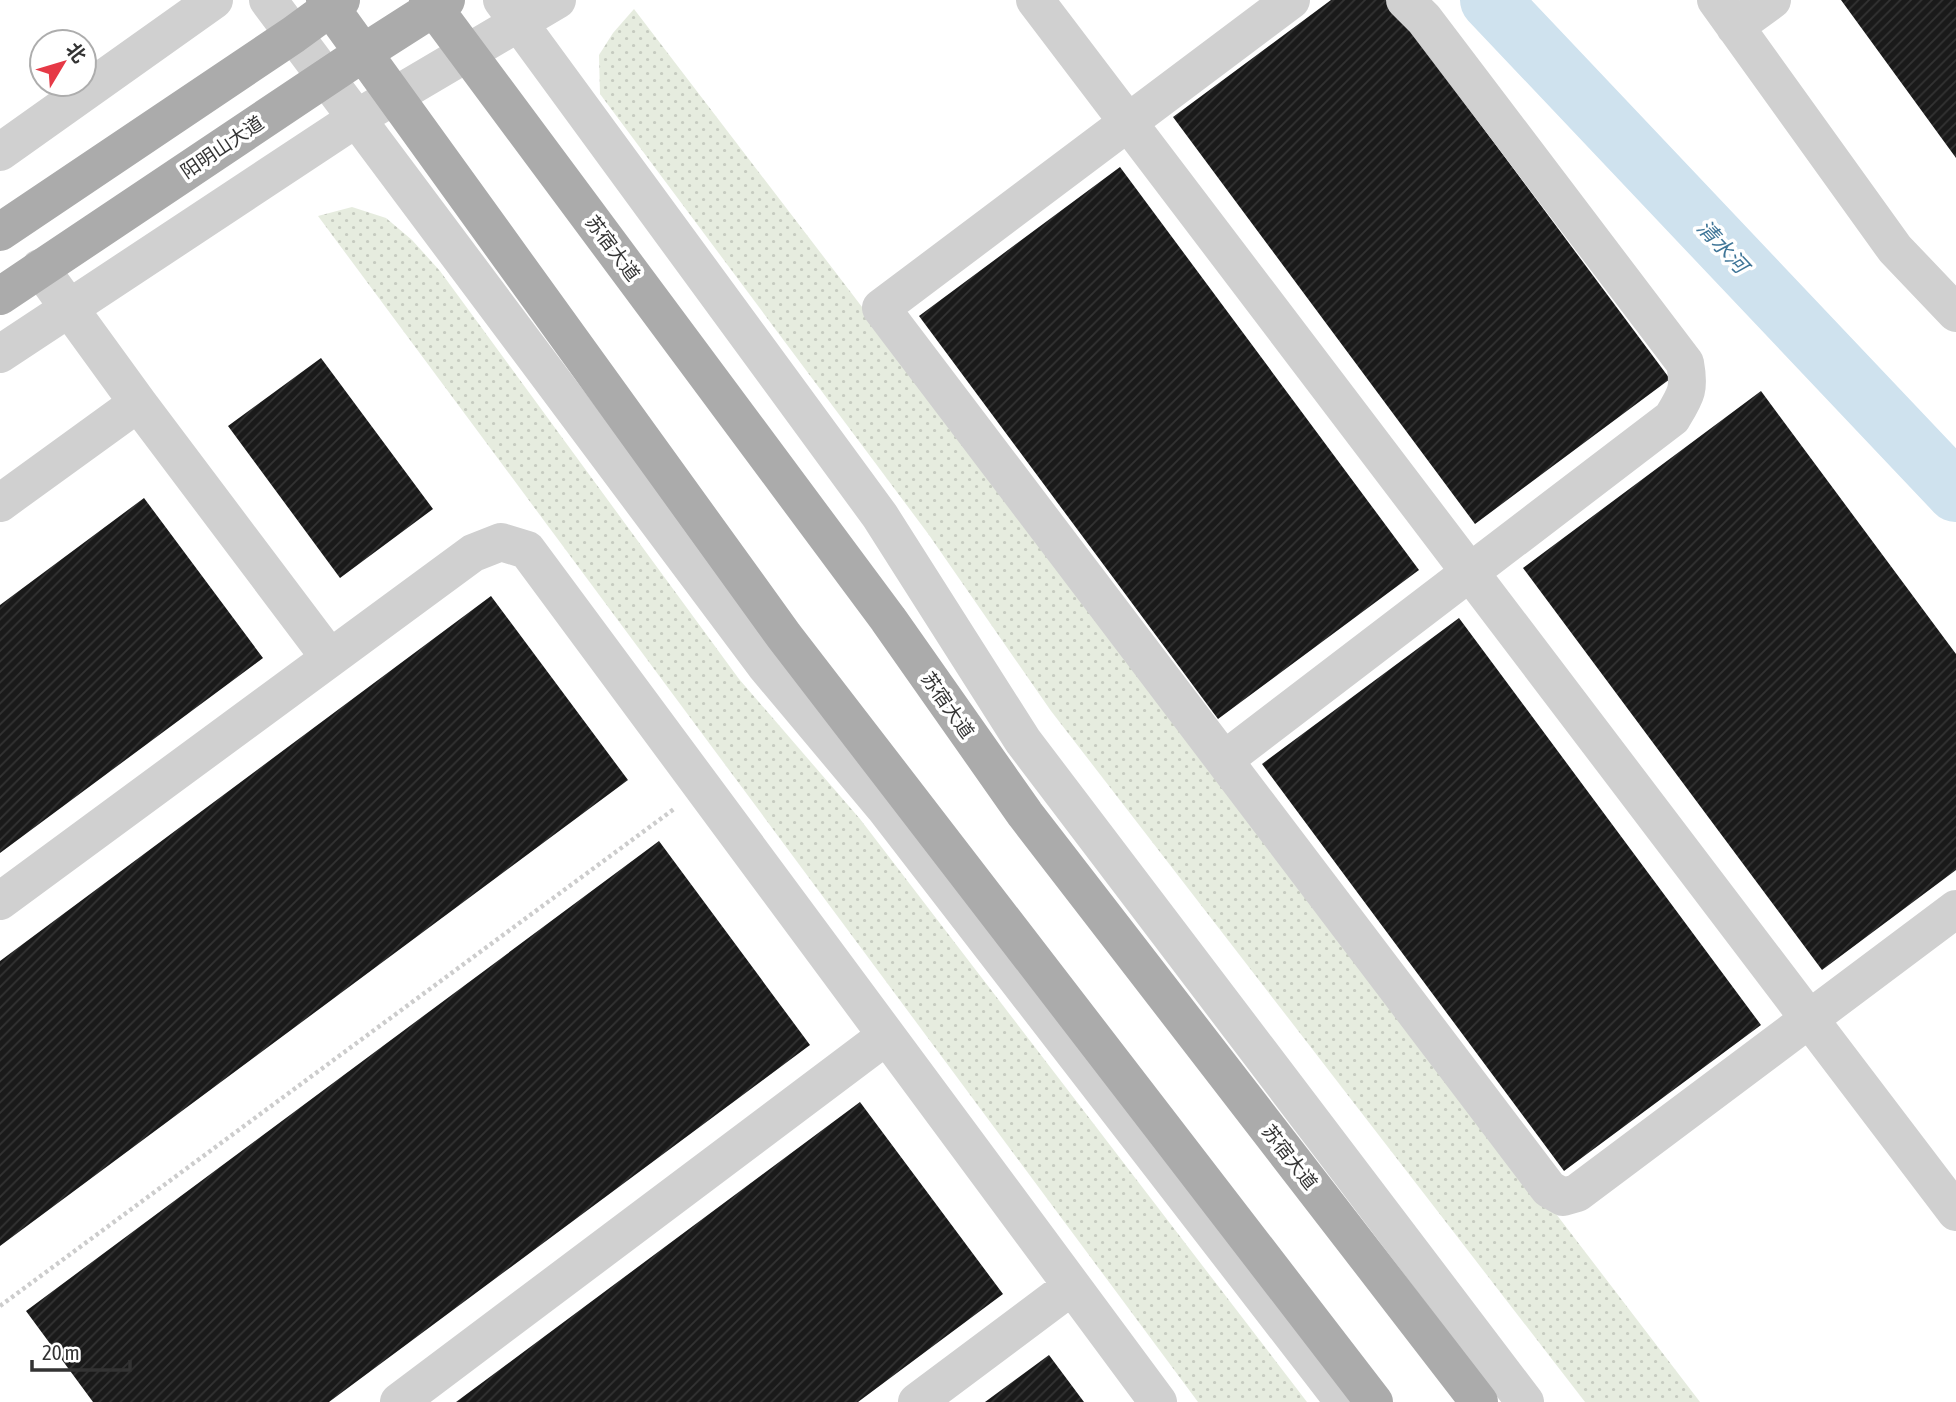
<svg xmlns="http://www.w3.org/2000/svg" width="1956" height="1402" viewBox="0 0 1956 1402" font-family="'Asap Condensed','Noto Sans SC',sans-serif">
<style>
.grass{fill:url(#grass-dots)}
.lines{fill:none;stroke-linecap:round;stroke-linejoin:round}
.river{stroke:#cfe2ee;stroke-width:60}
.building{fill:url(#building-hatch)}
.path{stroke:#cdcdcd;stroke-width:4.5;stroke-dasharray:3.5 3.5;stroke-linecap:butt}
.minor{stroke:#d0d0d0;stroke-width:38}
.major{stroke:#ababab;stroke-width:38}
.labels{text-anchor:middle;dominant-baseline:central;stroke-width:7;stroke-linejoin:round;paint-order:stroke}
.street-label{font-size:19px;fill:#333;stroke:#fff}
.water-label{font-size:21px;font-style:italic;fill:#3f7597;stroke:#fff}
</style>
<defs>
<pattern id="grass-dots" width="8" height="8" patternUnits="userSpaceOnUse" patternTransform="scale(1.75)"><rect width="8" height="8" fill="#e6ecdf"/><path d="M2 2h.1M6 6h.1" fill="none" stroke="#c6cbc0" stroke-width="1.8" stroke-linecap="round"/></pattern>
<pattern id="building-hatch" width="6" height="6" patternUnits="userSpaceOnUse" patternTransform="scale(1.75)"><rect width="6" height="6" fill="#1a1a1a"/><path d="M-1 1l2-2M0 6l6-6M5 7l2-2" fill="none" stroke="#333"/></pattern>
</defs>
<rect width="100%" height="100%" fill="#fff"/>
<path class="grass" d="M634,9L1700,1402H1585L1051,711L929,535L600,94L599,55L613,33Z
M352,207L386,218L412,240L440,271L739,679L860,819L1307,1402H1198L318,216Z"/>
<g class="lines">
<path class="river" d="M1490,0L1956,492"/>
</g>
<path class="building" d="M1331,0H1388L1670,379L1475,524L1173,117Z
M1841,0H1956V158Z
M1120,167L1419,570L1218,719L919,316Z
M321,358L433,509L340,578L228,426Z
M1761,391L1956,654V870L1822,970L1523,568Z
M144,498L263,658L0,853V605Z
M491,596L628,780L0,1246V961Z
M1459,618L1761,1025L1564,1171L1262,764Z
M659,841L810,1045L329,1402H93L26,1311Z
M860,1102L1003,1294L858,1402H456Z
M1049,1355L1084,1402H985Z"/>
<g class="lines">
<path class="path" d="M0,1306L674,809"/>
<path class="minor" d="M268,0L765,665L884,807L1344,1402
M502,0L880,516L1023,741L1525,1402
M1035,0L1956,1212
M1291,0L881,308L1549,1189L1563,1197L1577,1193L1956,909
M1716,0L1895,249L1956,313
M1735,27L1772,0
M0,152L214,0
M40,268L138,403
M0,354L357,118L557,0
M0,503L138,403L330,658
M1224,760L1672,418C1686,395 1690,390 1685,363L1424,19L1405,0
M0,901L473,553L501,542L527,550L1158,1402
M399,1402L886,1036
M917,1402L1072,1286"/>
<path class="major" d="M325,0L784,636L1374,1402
M428,0L888,619L1025,814L1479,1402
M0,232L293,35L341,0
M0,296L363,53L446,0"/>
</g>
<g class="labels">
<g class="street-label">
<text transform="translate(222 147) rotate(-34)">阳明山大道</text>
<text transform="translate(613 248) rotate(53)">苏宿大道</text>
<text transform="translate(948 705) rotate(55)">苏宿大道</text>
<text transform="translate(1290 1157) rotate(52)">苏宿大道</text>
</g>
<g class="water-label">
<text transform="translate(1723 246) rotate(47)">清水河</text>
</g>
</g>
<g transform="translate(63 63) rotate(52)"><circle r="33" fill="#ffffff" stroke="#adadad" stroke-width="2"/>
<path d="M0-5L12 26L0 18L-12 26Z" fill="#e63946"/>
<text y="-10" font-size="19" font-weight="bold" text-anchor="middle" fill="#333333">北</text>
</g>
<path d="M32 1360v10h98v-10" fill="none" stroke="#333333" stroke-width="3.5"/>
<text x="42" y="1360" font-size="21" fill="#333333" stroke="#ffffff" stroke-width="5" paint-order="stroke">20 m</text>
</svg>
